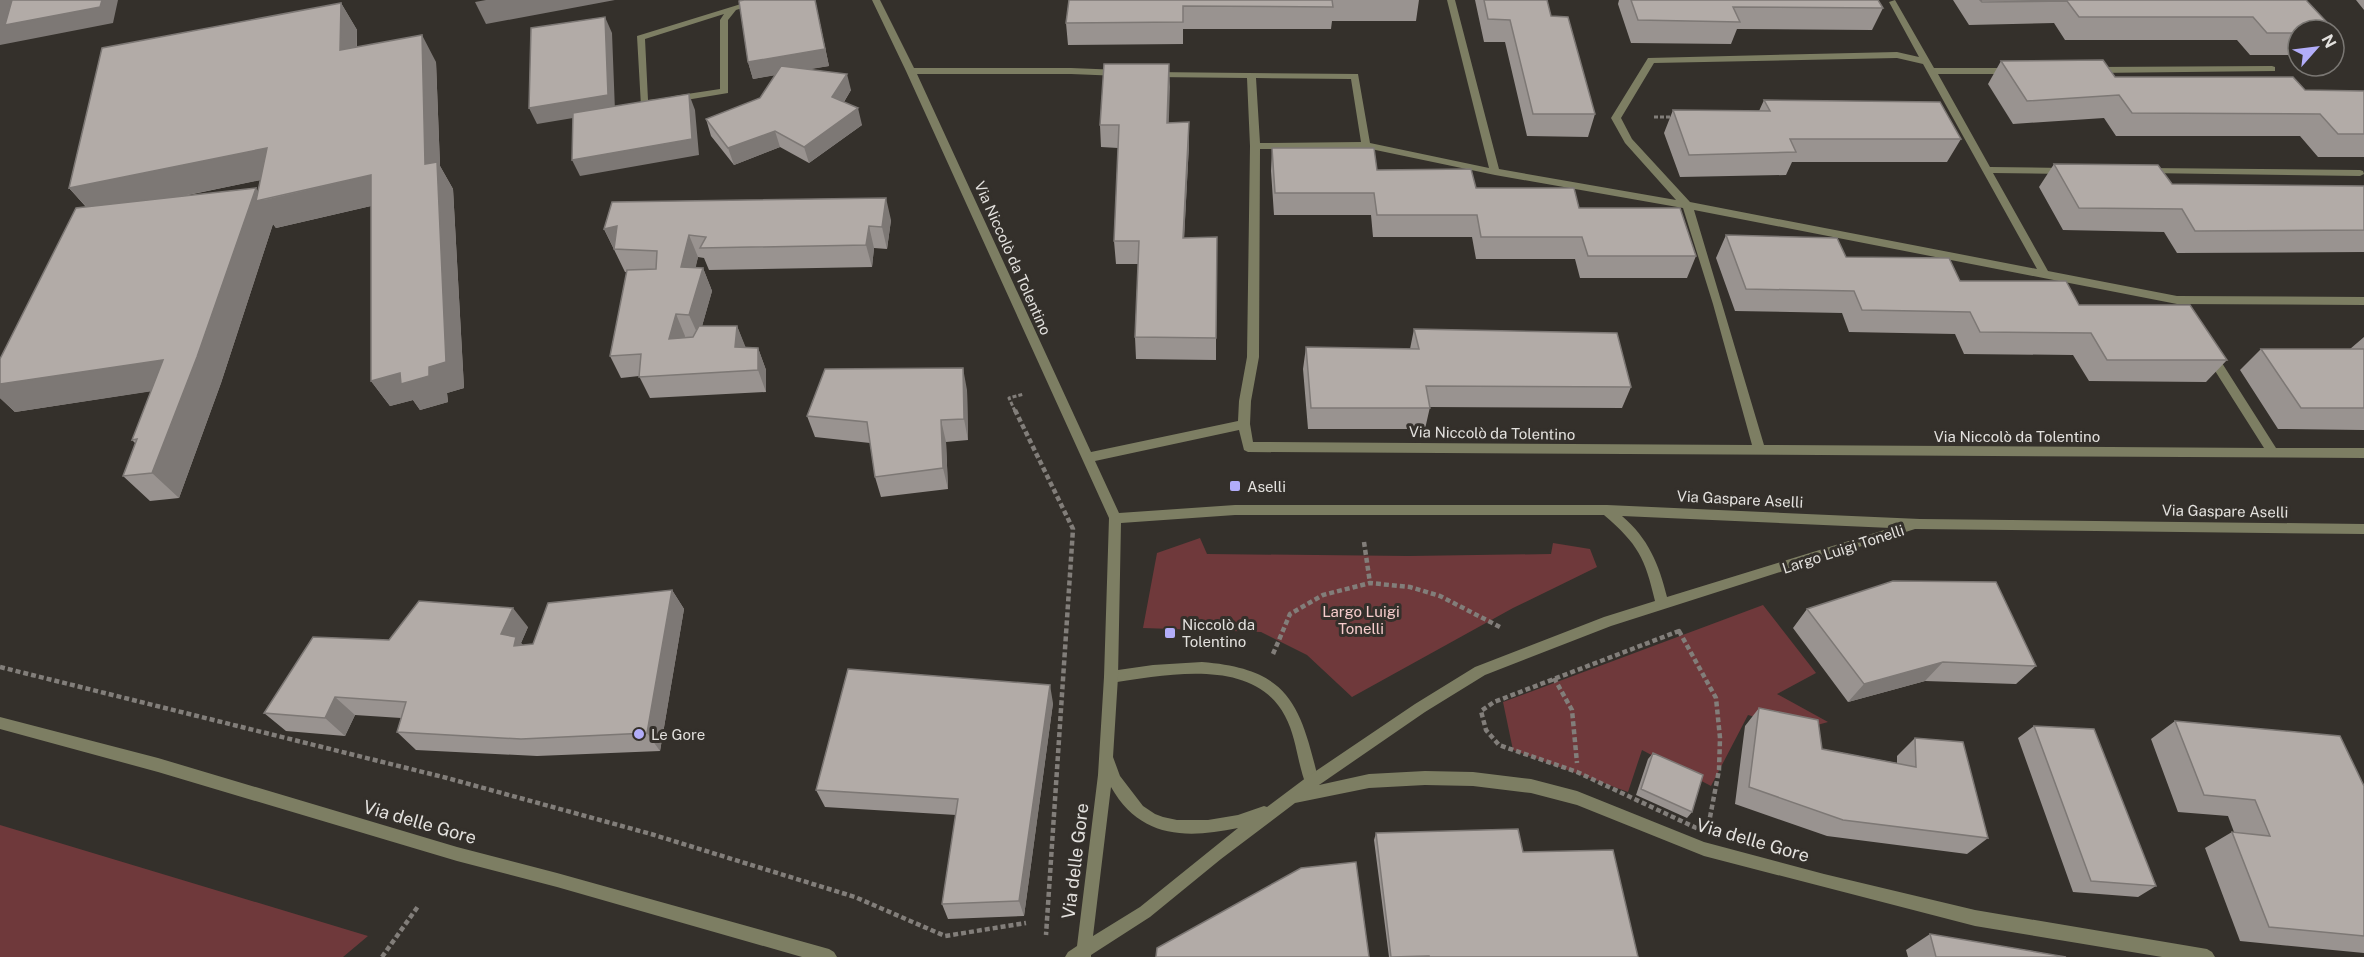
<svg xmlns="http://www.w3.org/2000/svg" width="2364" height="957" viewBox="0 0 2364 957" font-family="'Public Sans',sans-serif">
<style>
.green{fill:#6f393b}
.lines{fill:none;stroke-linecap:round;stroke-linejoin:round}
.path-far1{stroke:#827e7a;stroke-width:3;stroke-dasharray:4 2;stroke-linecap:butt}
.path{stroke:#827e7a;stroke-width:4.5;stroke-dasharray:5 3;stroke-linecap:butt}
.lane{fill:#7d7e63;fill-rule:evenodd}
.street{fill:#7d7e63;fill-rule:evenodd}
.wall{fill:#999390;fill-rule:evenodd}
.shaded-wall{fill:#7d7875}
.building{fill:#b2aba7;stroke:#7d7875;stroke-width:1.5}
.poi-dot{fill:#b2adf9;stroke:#34302b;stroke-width:2}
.labels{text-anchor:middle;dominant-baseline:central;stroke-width:6;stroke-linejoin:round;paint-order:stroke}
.street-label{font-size:15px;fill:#e3e1de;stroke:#34302b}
.poi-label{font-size:15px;fill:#e3e1de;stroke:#34302b;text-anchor:start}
.park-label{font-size:15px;fill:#f6cccc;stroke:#34302b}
.near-street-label{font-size:18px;fill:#e3e1de;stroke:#34302b}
</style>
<rect width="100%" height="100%" fill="#34302b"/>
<path class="green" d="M1200,538L1207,554L1409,556L1551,554L1553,543L1590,549L1597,567L1513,608L1352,697L1307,655L1261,632L1143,628L1157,553Z
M1763,605L1816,673L1777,694L1828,722L1803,729L1748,715L1711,786L1642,750L1628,792L1513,750L1503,702Z
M0,825L368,936L343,957H0Z"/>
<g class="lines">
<path class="path-far1" d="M1654,117H1673
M1015,411L1009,398L1024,394"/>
<path class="path" d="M1015,410L1073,529L1046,935
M1364,542L1370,583
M1679,631L1716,698L1720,738L1719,770L1707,833L1577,772L1499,745L1486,730L1481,711L1494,702Z
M1273,654L1290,614L1323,595L1370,583L1410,587L1440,596L1500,627
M0,667L447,778L651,834L855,897L945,936L1026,923
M1554,678L1572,710L1577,763
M382,957L419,905"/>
<path class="lane" d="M754,0H768L736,10L728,20V93L674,102L669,99L674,96L720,89V20L724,14L645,39L648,100L657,99L662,102L657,105L641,106L637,36Z
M1202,662C1290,669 1300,704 1319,782L1317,787L1312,789L1307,787C1297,764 1297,738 1285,716C1254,656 1165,675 1111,683L1106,681L1104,677L1106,673L1111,671L1153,665Z"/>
<path class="street" d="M872,0H880L914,68H1071L1120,70L1125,73L1120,76L1071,74H917L1091,452L1238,421L1239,401L1247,357L1250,146L1247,78L1155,77L1152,76V72L1358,74L1370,143L1489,168L1447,0H1455L1499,169L1676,200L1625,143L1611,118L1648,58L1897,52L1919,57L1889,2L1895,0L1934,68H2009L2014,71L2009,74H1938L1990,167L2065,168L2070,171L2065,174L1993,173L2048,271L2177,296L2364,297V305L2177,304L1694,210L1764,445L2264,448L2205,355L2211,351L2215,352L2276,448H2364V458L1248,452L1244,450L1239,430L1095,461L1119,513L1235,505H1607L1920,519L2364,524V534L1915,529L1611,626L1485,675L1425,712L1319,785L1369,774L1425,771L1473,772L1531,779L1577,791L1704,842L1824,874L1975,910L2207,949L2212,952L2215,957H2162L1975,926L1704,856L1577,805L1531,793L1473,786L1425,785L1369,788L1295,803L1221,859L1150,917L1091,955V957H1065L1068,952L1077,946L1098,775L1104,677L1109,518L906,71ZM1897,58L1923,64L2037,269L1690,202L1632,139L1621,118L1654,63ZM1256,78L1351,79L1361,142L1260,143ZM1366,148L1495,175L1683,208L1713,304L1752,445L1253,442L1250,424L1251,401L1259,357L1260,149ZM1235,515H1604C1638,544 1645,558 1655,601L1604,617L1475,667L1415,704L1307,777L1267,807L1264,806L1238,815L1208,820H1177L1163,817L1155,814L1143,806L1120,776L1113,757L1118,677L1121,523ZM1622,516L1891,528L1667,597C1659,564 1648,538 1622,516ZM1111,787C1140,838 1185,839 1238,828L1140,907L1093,936Z
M2272,66L2275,67V71L2096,73L2091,70L2096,67Z
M2148,168L2360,170L2363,171L2364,174L2360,176L2145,173L2143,171Z
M0,717L158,758L457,847L557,873L829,949L834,952L837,957H802L557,887L457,861L158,772L0,729Z"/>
</g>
<path class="wall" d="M744,0H815L829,66L809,69L851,90L844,102L862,125L809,163L780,147L734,165L711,136L706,119L760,98L775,75L753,79L748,62Z
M1069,0H1419L1416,21H1332L1331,29H1183V44L1068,45L1066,23Z
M1475,0H1547L1551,16L1595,114L1588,137L1527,136L1505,42H1484Z
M1619,0H1878L1883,8L1872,30L1737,29L1731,44L1631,43L1618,4Z
M1953,0H2306L2337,33L2334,36V30H2298V55H2250L2237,40H2065L2054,23L1969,25Z
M2356,0H2364V10Z
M341,3L357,30V47L436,62L440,166L453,189L464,388L447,393L448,402L420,410L413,400L390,406L371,381V206L276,228L273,224L221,383L179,498L150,501L123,476L136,444L132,440L151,391L15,412L0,398V359L86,207L69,188ZM260,180L258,192L179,197Z
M2001,61L2115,77L2305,90L2364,91V157H2318L2300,136H2116L2104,118L2013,124L1988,84Z
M1169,64L1168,123L1189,144L1184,238L1216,338V360L1136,359L1135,337L1138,264H1116L1114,241L1118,148L1101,147L1100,125Z
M1764,100L1961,139L1947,162H1792L1786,175L1680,177L1664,133L1673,110L1759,111Z
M1272,148L1377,170L1579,208L1696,256L1687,278H1580L1575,259H1476L1472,237H1373L1371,215H1274L1271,171Z
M2054,164L2172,184L2364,186V252L2177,253L2164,232L2063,230L2039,187Z
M891,220L887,249L874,248L872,267L709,270L704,258L698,257L695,268H703L712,291L702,326H737L745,347L758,348L766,370V392L650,398L639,376L621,378L610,356L627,272H625L604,229Z
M1726,235L1846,257L2079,305L2227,360L2206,382L2089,381L2073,355L1964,354L1955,334L1849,332L1842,313L1735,311L1716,258Z
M1414,329L1631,387L1622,408L1430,407L1425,429H1308L1303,369L1306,347L1410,349Z
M2364,337V430L2278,429L2240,370L2261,349H2350Z
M967,390L968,440L946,442L948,489L881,497L875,477L870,443L815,437L807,416Z
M672,590L684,609L660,751L537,756L416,750L397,732L401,718L355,715L345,736L286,731L264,713L389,640L528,627L521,643L523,645L533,644Z
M1807,609L2036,666L2016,684L1925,681L1848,702L1793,628Z
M1053,703L1024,916L948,919L942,904L956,815L825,807L816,790Z
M1759,708L1822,749L1897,763V756L1915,738L1988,838L1967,854L1827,836L1735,804L1745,726Z
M2175,721L2364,786V953L2240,941L2205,848L2232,832H2234L2228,816L2178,812L2151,739Z
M2034,726L2156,886L2138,897L2073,892L2018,738Z
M1653,753L1692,812L1687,818L1636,795L1648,759Z
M1376,833L1523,852L1638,957H1389L1374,840Z
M1930,934L2066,957H1908L1906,950Z"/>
<path class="shaded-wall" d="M0,0H118L113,23L0,45Z
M486,0H615L486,24L475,2Z
M815,0L829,66L753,79L748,62Z
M341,3L357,30L356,77L340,50Z
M605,17L612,33L615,111L537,124L529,108Z
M422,35L436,62L440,166L453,189L464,388L447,393L448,402L420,410L413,400L390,406L371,381L400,373L429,367Z
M1169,64L1170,87L1168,146L1167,123Z
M847,74L851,90L837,113L832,97Z
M689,94L695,110L699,155L580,176L572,160Z
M858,108L862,125L809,163L804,147Z
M1189,122V144L1183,260V238Z
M775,131L780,147L734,165L728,148Z
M267,148L286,175L93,214L69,188Z
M371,175L388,202L276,228L273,224L221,383L179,498L152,473L186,386L15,412L0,398V384L256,188L264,200Z
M886,198L891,220L887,249L882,227Z
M617,226L614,249L604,229Z
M869,226L874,248L872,267L866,245Z
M689,235L698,257L691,289L681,267Z
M703,268L712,291L699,337L689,315Z
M676,314L685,336L679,360L669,339Z
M737,326L746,348L735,347Z
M758,348L766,370V392L758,370Z
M963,368L967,390L968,440L964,419Z
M941,420L946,442L948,489L943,468Z
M672,590L684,609L660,751L647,733Z
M513,608L528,627L521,643L532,656L530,665L501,634Z
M1943,662L1925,681L1848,702L1864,684Z
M1050,685L1053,703L1024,916L1019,901Z
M335,697L355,715L345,736L325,718Z"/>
<path class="building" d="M12,0H102L100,7L5,25Z
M744,0H815L825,49L748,62L739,1Z
M1069,0H1332L1333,7L1183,6V22L1066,23Z
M1484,0H1547L1551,16L1568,17L1595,114H1533L1510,20L1488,19Z
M1631,0H1878L1883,8L1733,7L1740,22L1638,20Z
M1980,0H2306L2337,33H2334V30H2298V33H2267L2253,17H2079L2067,1L1982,2Z
M341,3L340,50L422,35L425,164L437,162L446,362L429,367V376L401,384L400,373L371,381V175L256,201L267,148L69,188L102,48Z
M605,17L608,95L529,108L531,28Z
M2103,60L2115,77H2293L2305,90L2364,91V134H2338L2320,114L2132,113L2119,95L2027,101L2001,61Z
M1104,64H1169L1167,123L1189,122L1183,238L1217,237L1216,338L1135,337L1139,241H1114L1119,125H1100Z
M781,66L847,74L832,97L858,108L804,147L775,131L728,148L706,119L760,98Z
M689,94L692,139L572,160L573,113Z
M1764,100L1940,102L1961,139H1790L1796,152L1689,155L1673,110L1770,111Z
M1272,148H1374L1377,170L1471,169L1476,188H1574L1579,208H1680L1696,256H1588L1582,237H1481L1477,215H1377L1374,193H1275Z
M2054,164L2158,165L2172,184L2364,186V230L2195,231L2182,209L2079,208Z
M256,188L197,357L152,473L123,476L137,439L132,440L163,360L0,384V359L76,208Z
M886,198L882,227L869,226L866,245L700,248L706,237L689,235L681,267L703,268L689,315L676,314L669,339L693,337L699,326H737L735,347L758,348V370L639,377L641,354L610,356L627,270L656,269L657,251L614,249L617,226L604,229L612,202Z
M1726,235L1837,238L1846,257L1949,258L1960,281H2066L2079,305H2190L2227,360H2107L2091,333L1980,332L1970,312L1862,310L1854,291L1746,289Z
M1414,329L1617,333L1631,387L1426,386L1430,408H1311L1306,347L1419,349Z
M2261,349H2364V408H2301Z
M963,368L964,419L941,420L943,468L875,477L867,422L807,416L825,369Z
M1893,581L1996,582L2036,666L1943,662L1864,684L1807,609Z
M672,590L647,733L521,739L397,732L406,702L335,697L325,718L264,713L313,637L389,640L419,601L513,608L501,634L516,637L514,646L533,644L548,603Z
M848,669L1050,685L1019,901L942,904L958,799L816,790Z
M1759,708L1818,720L1822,749L1916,767L1915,738L1963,742L1988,838L1843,820L1749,787Z
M2175,721L2340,736L2364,786V936L2269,927L2232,832L2270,836L2255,800L2204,795Z
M2034,726L2094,729L2156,886L2091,881Z
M1653,753L1703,775L1692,812L1641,789Z
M1518,829L1523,852L1613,850L1638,957H1429V956L1391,957L1376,833Z
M1356,862L1369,957H1156L1157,948L1301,868Z
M1930,934L2066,957H1936Z"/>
<g class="poi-dot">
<rect x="1229" y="480" width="12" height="12" rx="3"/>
<rect x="1164" y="627" width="12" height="12" rx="3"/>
<circle cx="639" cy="734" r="6"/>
</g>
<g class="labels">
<g class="street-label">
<text transform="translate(1013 258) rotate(66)">Via Niccolò da Tolentino</text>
<text transform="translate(1492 433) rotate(1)">Via Niccolò da Tolentino</text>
<text x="2017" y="436">Via Niccolò da Tolentino</text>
<text transform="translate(1740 499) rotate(3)">Via Gaspare Aselli</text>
<text transform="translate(2225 511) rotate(1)">Via Gaspare Aselli</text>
<text transform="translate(1843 549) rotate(-18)">Largo Luigi Tonelli</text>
</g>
<g class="poi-label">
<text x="1247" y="486">Aselli</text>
<text x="1182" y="624">Niccolò da<tspan x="1182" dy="17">Tolentino</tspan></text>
<text x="651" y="734">Le Gore</text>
</g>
<g class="park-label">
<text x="1361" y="611">Largo Luigi<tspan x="1361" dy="17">Tonelli</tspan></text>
</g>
<g class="near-street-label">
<text transform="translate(420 822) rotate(16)">Via delle Gore</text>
<text transform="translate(1753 840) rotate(16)">Via delle Gore</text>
<text transform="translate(1075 861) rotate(-83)">Via delle Gore</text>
</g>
</g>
<g transform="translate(2316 48) rotate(62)"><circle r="28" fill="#34302b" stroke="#7a7773" stroke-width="1.5"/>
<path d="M0-4.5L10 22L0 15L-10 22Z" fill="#b2adf9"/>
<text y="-9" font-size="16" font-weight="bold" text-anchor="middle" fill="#e3e1de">N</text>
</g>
</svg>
